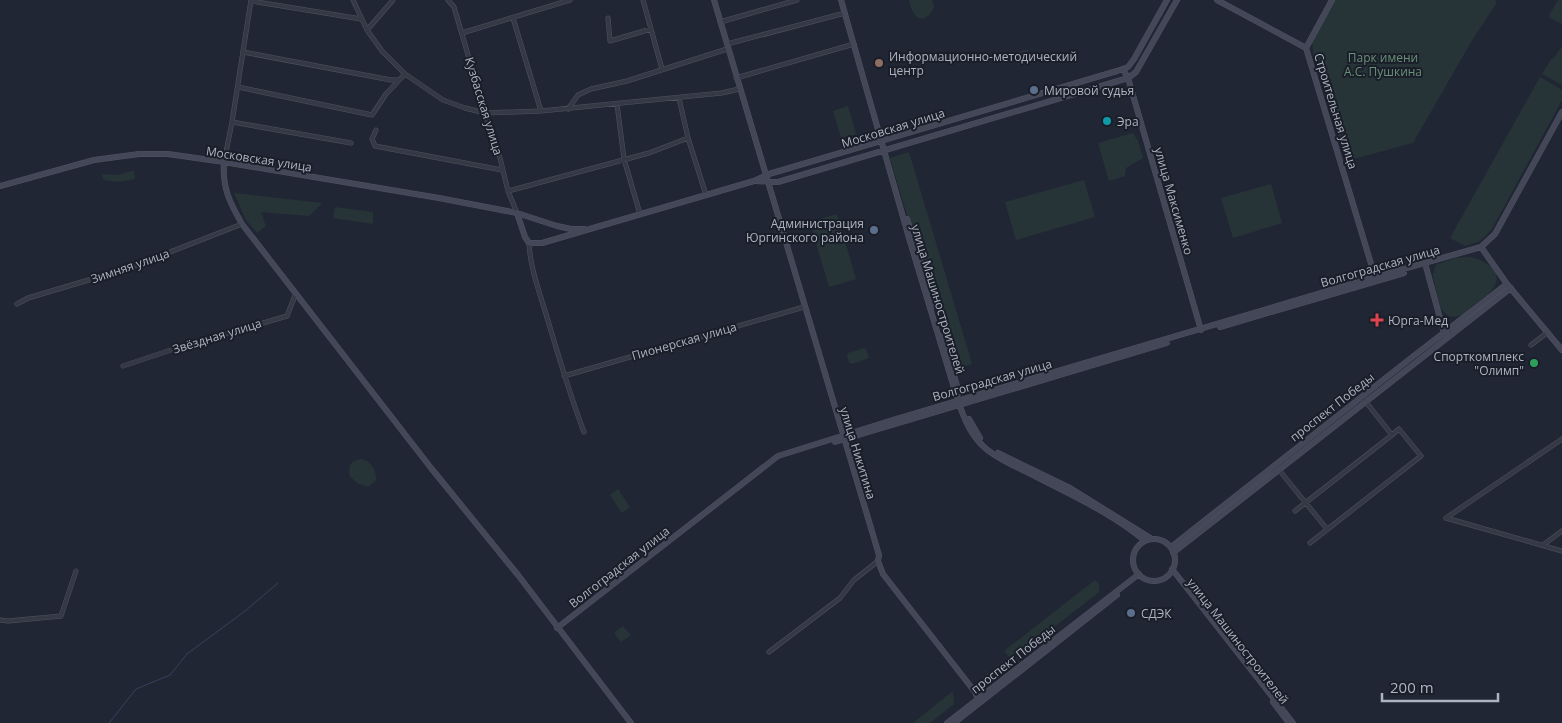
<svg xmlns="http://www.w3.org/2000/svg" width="1562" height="723" viewBox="0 0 1562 723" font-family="'Open Sans',sans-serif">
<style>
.green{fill:#263438}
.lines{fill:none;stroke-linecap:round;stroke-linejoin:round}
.stream{stroke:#38415c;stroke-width:1}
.street-casing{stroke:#4f5360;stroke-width:5}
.secondary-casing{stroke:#4f5360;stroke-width:6}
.street{stroke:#343945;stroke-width:4}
.secondary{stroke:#434758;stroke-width:5}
.education-dot{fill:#8d6e63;stroke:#1a1e29;stroke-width:2}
.service-dot{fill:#5c6f8a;stroke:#1a1e29;stroke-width:2}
.culture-dot{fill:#0f9aa8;stroke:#1a1e29;stroke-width:2}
.health-dot{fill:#e0444e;stroke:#1a1e29;stroke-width:2}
.leisure-dot{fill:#2e9e5b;stroke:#1a1e29;stroke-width:2}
.labels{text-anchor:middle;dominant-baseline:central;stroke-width:4;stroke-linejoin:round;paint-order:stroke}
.poi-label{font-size:12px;fill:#aeb3c2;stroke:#1a1e29;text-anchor:start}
.park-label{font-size:12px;fill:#689077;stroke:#1a1e29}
.street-label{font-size:12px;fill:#aeb3c2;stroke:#1a1e29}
</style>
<rect width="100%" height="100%" fill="#212634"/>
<path class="green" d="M909,0H932L934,7C931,16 920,25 913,12C911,9 910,4 909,0Z
M1333,0H1494L1497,2L1471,42L1413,143L1346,161L1314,56L1312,41Z
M1558,0H1562V24L1548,17Z
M1562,46V85L1542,74L1551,59H1553Z
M1028,49L1031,61L1018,65L1014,53Z
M1540,77L1562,90V100L1492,229L1480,241L1465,246L1450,238Z
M848,106L856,134L841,138L833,111Z
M1133,133L1138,141L1143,158L1126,168L1125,176L1109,181L1098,143Z
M909,152L972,364L953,370L890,158Z
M134,170L135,179C124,181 114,184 103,179L102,174L118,175Z
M1084,180L1095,217L1016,240L1005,202Z
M1271,184L1282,223L1233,238L1221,198Z
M234,193L322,203L309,216L261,212L266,226L257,233L246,220Z
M335,207L373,212V224L333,218Z
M837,214L856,279L829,287L810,222Z
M1469,257C1483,259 1504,270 1494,287C1490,294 1480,300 1474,305C1469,309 1464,315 1458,316C1453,318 1447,316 1444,312C1438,306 1435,285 1433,275L1436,265L1455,258Z
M865,348L866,349L869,358L852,364L849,362L847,356L848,353Z
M361,459C372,461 376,470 376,480L368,487L357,483L349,475L350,465L354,461Z
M618,489L630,507L622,513L610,495Z
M1095,580L1099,584V592L985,681L982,678L1009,657L1004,651Z
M623,626L631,635L621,642L614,633Z
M953,691L954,704L930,723H913Z"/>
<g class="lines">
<path class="stream" d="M109,723L136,689L170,675L187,654L245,611L278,583"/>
<defs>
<path id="street" d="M353,0L367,30L382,51L405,74L443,100L465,108L485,113L541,111L722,93L739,89
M448,0L454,7L485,113L500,158L508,191L517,213
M643,0L662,69
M251,1L361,19
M513,18L541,111
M608,18L610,41L651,29
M720,22L797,0
M367,30L393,0
M462,33L570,0
M727,44L845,13
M243,52L391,80H398
M736,78L854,44
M238,87L372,115L386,94L405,74
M679,98L688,138L706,195
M617,104L624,159L640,214
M568,109L578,95L591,89L627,81L727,49
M232,122L351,143
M376,130L372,139L375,146L502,170
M224,162L232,122L251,0
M508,191L649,153L688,138
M529,243C530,267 539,291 546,314C558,354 569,393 584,432
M17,304L28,298L129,268L242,224
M1531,345L1548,332
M123,366L180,347L287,316L296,293
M564,376L804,307
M1279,470L1327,529
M1295,511L1392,435
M1446,518L1562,439
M1446,518L1562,551
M1310,543L1421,456L1399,429L1392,435L1362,397
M1543,545L1562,531
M0,620L8,621L61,616L76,571
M769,652L840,598L854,580L878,561"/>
<path id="secondary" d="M714,0L879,555L878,561L883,574L975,692L978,699
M841,0L909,238L958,401C964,418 970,434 984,447C997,459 1017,467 1033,475C1071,495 1112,513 1145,541
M1217,0L1306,48L1375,277
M1306,48L1332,0
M1123,69L1128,78L1201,330
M224,162C222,188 230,203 242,224L431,468L518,575L631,723
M755,181L778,182L1128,78L1136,72L1177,0
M0,186L94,160L139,154H168L224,162L439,198L517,213L557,226L571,229H584
M517,213L525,237L529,243H542L754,181L769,174L1117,71L1128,67L1134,59L1167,0
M907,219L934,306
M1481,247L1507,284L1562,350
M1425,263L1444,333L1446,334
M1220,327L1404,273
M943,336L959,393
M969,419L980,438
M835,442L1167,343
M998,453L1070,488L1152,539
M1133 560a21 21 0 1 1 42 0a21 21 0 1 1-42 0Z
M1171,547L1411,358L1507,284
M1173,553L1511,288
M1172,569L1293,723
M557,628L778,456L896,419L1375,277L1481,247L1495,234L1562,112
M1273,702L1289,723
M947,723L1139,574
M954,723L1117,595"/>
</defs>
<use href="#street" class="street-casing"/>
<use href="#secondary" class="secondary-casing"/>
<use href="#street" class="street"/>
<use href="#secondary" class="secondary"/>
</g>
<circle class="education-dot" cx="879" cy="63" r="5"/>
<g class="service-dot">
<circle cx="1034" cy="90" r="5"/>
<circle cx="874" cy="230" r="5"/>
<circle cx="1131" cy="613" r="5"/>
</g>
<circle class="culture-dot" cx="1107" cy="121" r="5"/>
<path class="health-dot" d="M1374.5 312.5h5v5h5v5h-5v5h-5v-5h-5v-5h5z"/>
<circle class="leisure-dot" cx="1534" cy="363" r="5"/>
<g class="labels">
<g class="poi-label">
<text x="889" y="56">Информационно-методический<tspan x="889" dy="14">центр</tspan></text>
<text x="1044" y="90">Мировой судья</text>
<text x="1117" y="121">Эра</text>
<text x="864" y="223" text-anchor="end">Администрация<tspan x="864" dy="14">Юргинского района</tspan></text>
<text x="1388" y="320">Юрга-Мед</text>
<text x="1524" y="356" text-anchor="end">Спорткомплекс<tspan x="1524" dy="14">"Олимп"</tspan></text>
<text x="1141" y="613">СДЭК</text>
</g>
<g class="park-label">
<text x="1383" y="57">Парк имени<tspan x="1383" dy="14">А.С. Пушкина</tspan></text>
</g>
<g class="street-label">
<text transform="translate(484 106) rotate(73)">Кузбасская улица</text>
<text transform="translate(1336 111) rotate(73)">Строительная улица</text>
<text transform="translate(893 128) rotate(-17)">Московская улица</text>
<text transform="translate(259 159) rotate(9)">Московская улица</text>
<text transform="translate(1174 201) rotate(74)">улица Максименко</text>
<text transform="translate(130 266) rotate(-19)">Зимняя улица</text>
<text transform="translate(1380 266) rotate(-16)">Волгоградская улица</text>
<text transform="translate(938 299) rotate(73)">улица Машиностроителей</text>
<text transform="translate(217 336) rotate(-17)">Звёздная улица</text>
<text transform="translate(684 341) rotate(-16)">Пионерская улица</text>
<text transform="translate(992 380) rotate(-16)">Волгоградская улица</text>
<text transform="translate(1332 407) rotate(-38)">проспект Победы</text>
<text transform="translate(858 453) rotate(73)">улица Никитина</text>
<text transform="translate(619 567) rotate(-38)">Волгоградская улица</text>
<text transform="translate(1238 641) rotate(52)">улица Машиностроителей</text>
<text transform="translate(1013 659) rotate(-38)">проспект Победы</text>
</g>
</g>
<path d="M1382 693v8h116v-8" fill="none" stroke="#aeb3c2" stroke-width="2.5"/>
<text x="1390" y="693" font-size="15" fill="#aeb3c2" stroke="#1a1e29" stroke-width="4" paint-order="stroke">200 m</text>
</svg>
